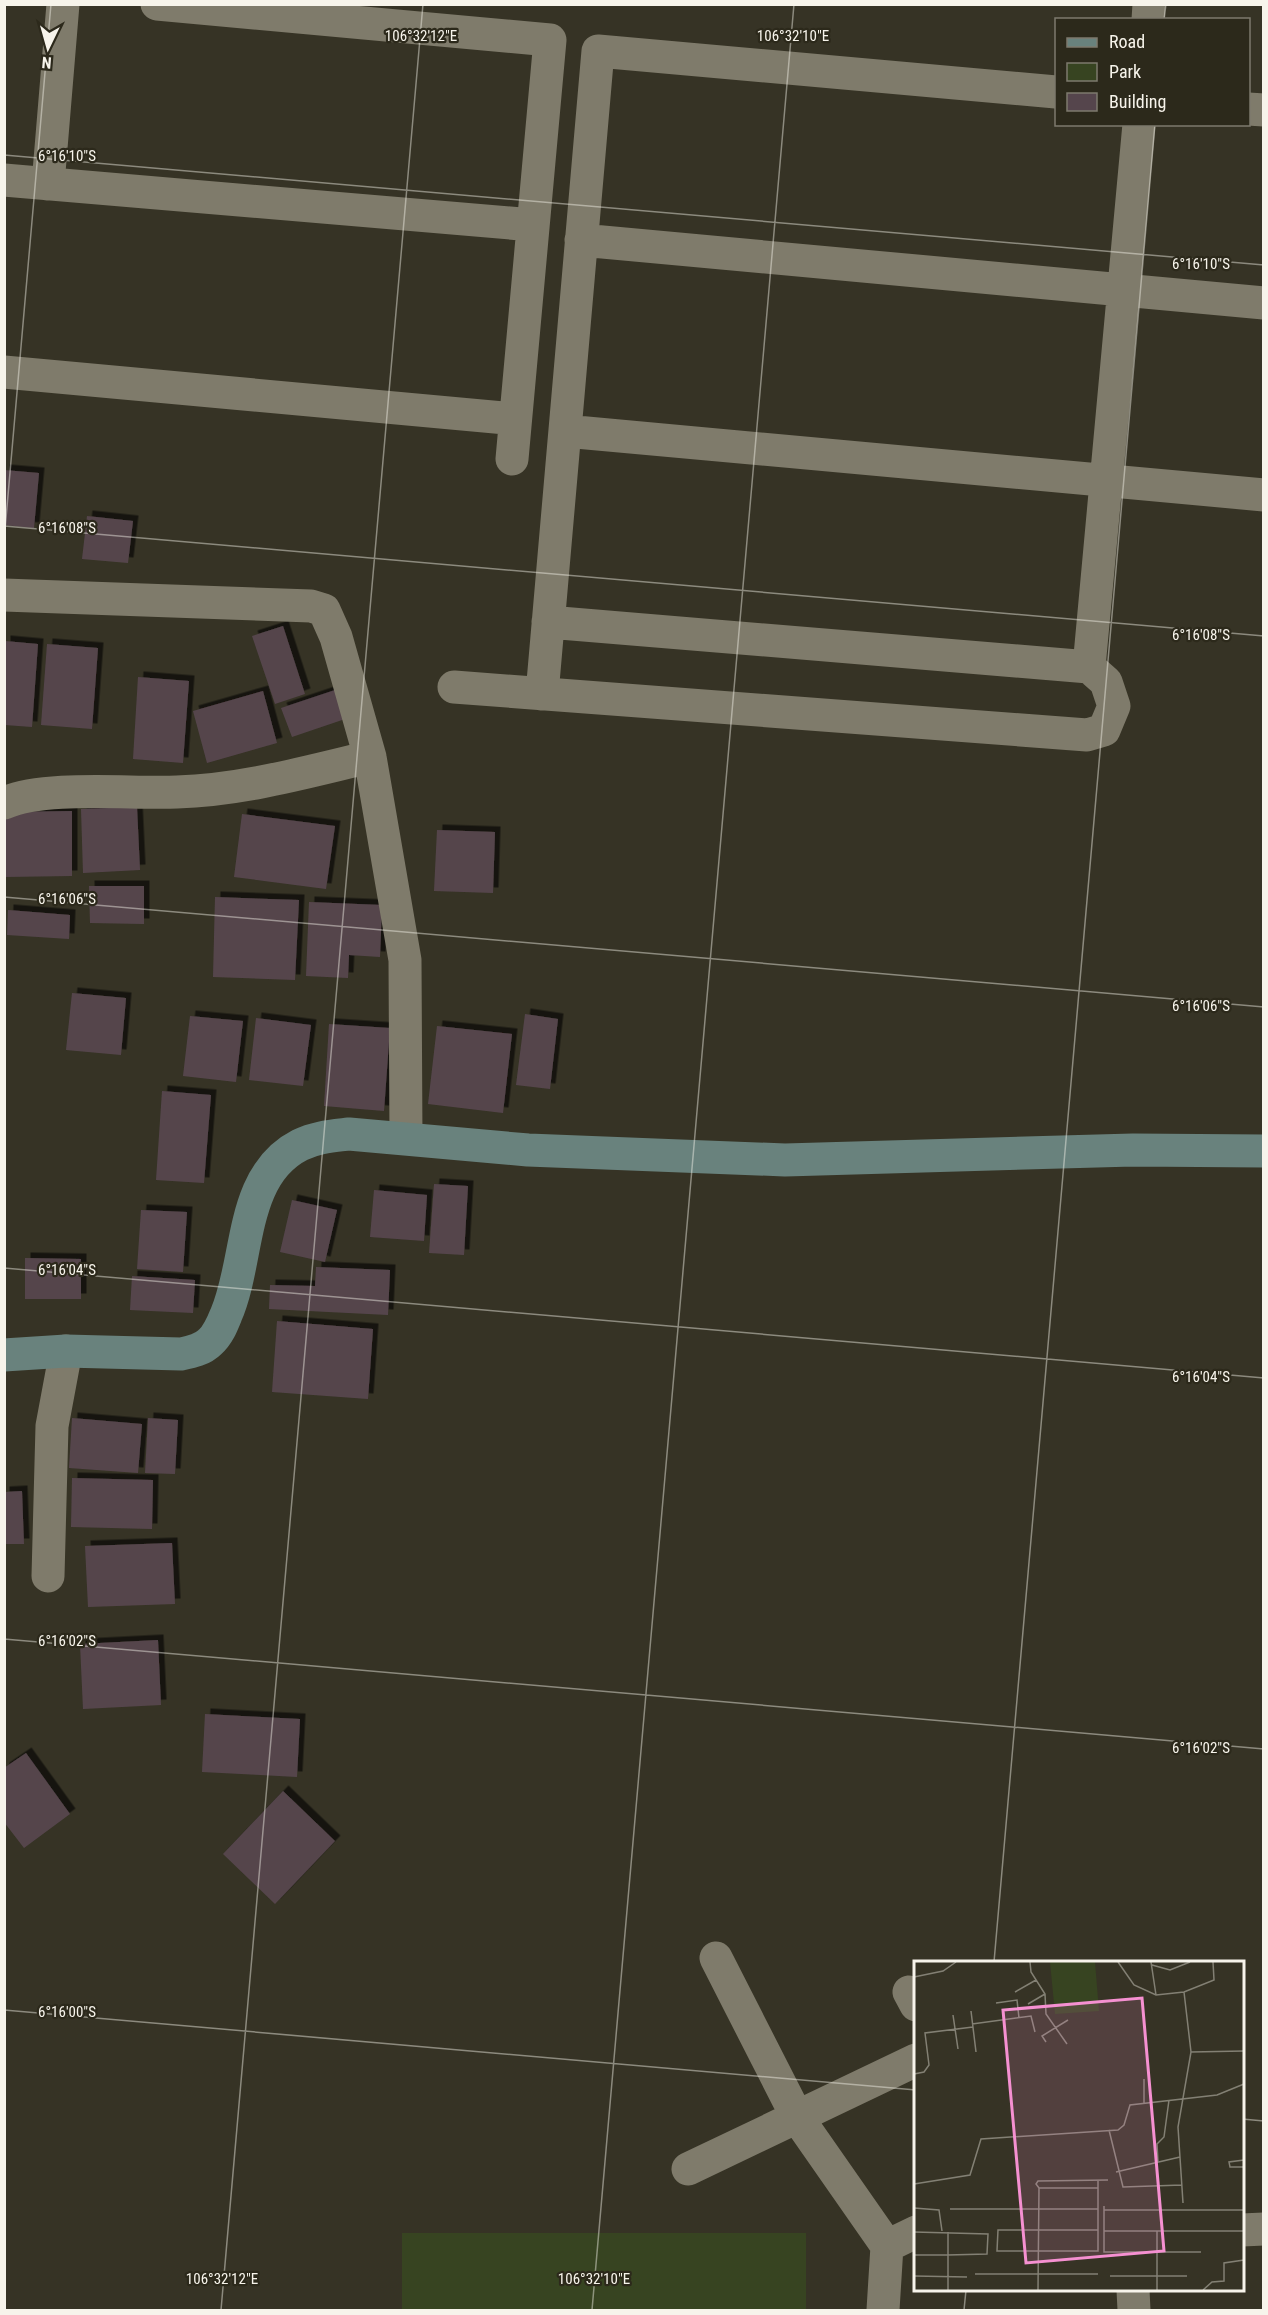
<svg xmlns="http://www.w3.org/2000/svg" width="1268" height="2315" viewBox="0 0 1268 2315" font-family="'Roboto Condensed',sans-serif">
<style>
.green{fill:#374421}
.building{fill:#55454c;filter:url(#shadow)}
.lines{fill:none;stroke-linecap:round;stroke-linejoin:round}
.street{stroke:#7f7b6b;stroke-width:33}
.secondary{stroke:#69827d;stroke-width:33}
.ticks{fill:none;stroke:#f7f4eb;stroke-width:1.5;stroke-opacity:0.45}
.inset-road{fill:none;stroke:#838074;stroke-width:1.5}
.view{fill:#f590d1;fill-opacity:0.15;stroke:#f590d1;stroke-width:3}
.inset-edge{fill:none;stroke:#f7f4eb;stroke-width:3}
.ticks-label{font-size:15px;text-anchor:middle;fill:#f7f4eb;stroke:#2c291b;stroke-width:4.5;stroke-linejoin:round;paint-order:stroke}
</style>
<defs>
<filter id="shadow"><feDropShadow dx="5.5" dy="-5.5" stdDeviation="0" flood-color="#0009"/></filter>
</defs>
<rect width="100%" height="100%" fill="#363325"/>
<path class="green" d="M402,2233H806V2310H402Z"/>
<path class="building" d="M4,470L39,473L34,528L4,525Z
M87,516L133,521L128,563L82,559Z
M283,626L305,694L275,704L252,636Z
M5,641L38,644L32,727L5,725Z
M47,644L98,648L92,729L41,725Z
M138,677L189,681L183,763L133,759Z
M338,689L348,718L292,737L281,708Z
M263,691L277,743L207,763L193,711Z
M137,807L140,870L83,873L81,809Z
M72,811V876L4,877V812Z
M242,814L335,826L326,889L234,877Z
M437,830L495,832L493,893L434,891Z
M89,886H144V924L90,923Z
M215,897L299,900L295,980L213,977Z
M309,902L382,905L380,957L349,955L348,978L306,976Z
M8,910L70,915L69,939L7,935Z
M72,993L126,998L121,1055L66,1050Z
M525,1014L558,1019L550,1089L516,1085Z
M190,1016L243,1021L236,1082L183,1076Z
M256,1018L311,1025L303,1086L249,1080Z
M329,1024L390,1028L384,1111L324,1106Z
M437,1026L512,1034L503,1113L428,1104Z
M162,1091L211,1095L204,1183L156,1180Z
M434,1184L468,1186L464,1255L429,1253Z
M374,1190L427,1195L424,1241L370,1237Z
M292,1200L337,1210L325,1262L280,1252Z
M141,1210L187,1212L183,1272L137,1269Z
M25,1258L81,1259V1299H25Z
M316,1267L390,1270L388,1315L269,1309L270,1285L315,1286Z
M132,1276L195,1280L193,1313L130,1310Z
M277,1321L373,1329L368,1399L272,1392Z
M72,1418L142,1424L138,1473L69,1468Z
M148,1418L178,1420L175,1474L145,1473Z
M72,1478L153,1480L152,1529L71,1527Z
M22,1491L24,1544H4V1492Z
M172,1543L175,1604L88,1607L85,1546Z
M158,1640L161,1705L83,1709L80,1644Z
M205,1714L300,1719L297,1777L202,1772Z
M26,1753L70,1814L24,1848L4,1822V1768Z
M283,1791L335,1841L275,1904L223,1854Z"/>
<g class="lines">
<path class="street" d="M157,4L550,40L512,459
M1148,20L1149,4
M1248,109L1264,110
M4,180L533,225
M48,184L63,4
M581,240L1264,303
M4,372L515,419
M565,431L1264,495
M4,595L311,606L324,610L336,637L370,757L405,960L406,1138
M1089,667L1139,124
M454,687L1087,735L1104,730L1114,706L1106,682L1089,667L548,622
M542,694L598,51L1056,92
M4,803C46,785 130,794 177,792C243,790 306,772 370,757
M48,1576L52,1426L66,1351
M716,1958L797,2117L887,2246L883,2310
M909,1992L916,2005
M688,2169L916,2060
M1242,2230L1264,2229
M887,2246L916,2232
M1133,2290L1134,2310"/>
<path class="secondary" d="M4,1355L66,1351L181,1354C191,1352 202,1350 210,1342C218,1335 222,1325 226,1315C250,1260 239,1176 300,1145C316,1137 332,1136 349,1134L528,1150L785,1160L1133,1150L1264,1151"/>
</g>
<path class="ticks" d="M1164,20L1166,4M4,155L1264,265M4,526L1264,636M4,541L51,4M4,897L1264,1007M4,1268L1264,1378M4,1639L1264,1749M994,1962L1155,124M4,2010L916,2090M1242,2119L1264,2121M221,2310L423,4M592,2310L794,4M964,2310L966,2290"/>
<g transform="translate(914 1961)">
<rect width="330" height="330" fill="#363325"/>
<path d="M136,1H181L185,50L141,53Z" fill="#374421"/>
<path class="inset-road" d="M116,1L117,11L131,33L132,53L153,83M204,1L220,24L242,34L270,31L300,19L299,1M237,1L242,34M238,4L256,9L276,1M0,16L29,10L42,1M101,31L122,19M82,42L103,39L105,57M114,43L131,33M57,50L62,91M39,54L44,88M58,63L117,55L121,71M132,81L128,75L154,59M277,91L330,90M0,113L10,111L15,104L11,72L59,66M230,118V143M195,169L209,226L268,224M330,199L315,201L316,206H330M244,201L243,183L250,176L255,139M202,211L266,196M184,219V290H83L84,269H184M0,223L56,214L67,178L204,169L210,164L216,144L303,134L330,123M184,227H125L122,223L124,220L194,219M269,242L264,166L277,91L270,31M190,245V291H287M0,247L25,249L28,270M36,248H184M190,249H330M190,270H330M243,270V329M0,271L74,273L73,293L34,294V329M0,294H34V271M61,313H184M0,315L53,316M196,315H273M124,329L125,227M289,329L298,321L310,320V302L330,299"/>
<path class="view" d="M228,37L250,290L112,302L89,49Z"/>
<rect width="330" height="330" class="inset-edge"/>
</g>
<g class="ticks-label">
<text x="421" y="41">106°32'12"E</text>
<text x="793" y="41">106°32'10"E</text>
<text x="67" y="161">6°16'10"S</text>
<text x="1201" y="269">6°16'10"S</text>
<text x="67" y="533">6°16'08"S</text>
<text x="1201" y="640">6°16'08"S</text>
<text x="67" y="904">6°16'06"S</text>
<text x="1201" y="1011">6°16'06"S</text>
<text x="67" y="1275">6°16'04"S</text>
<text x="1201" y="1382">6°16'04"S</text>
<text x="67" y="1646">6°16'02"S</text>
<text x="1201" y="1753">6°16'02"S</text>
<text x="67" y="2017">6°16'00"S</text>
<text x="222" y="2284">106°32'12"E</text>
<text x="594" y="2284">106°32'10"E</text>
</g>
<rect width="1268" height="2315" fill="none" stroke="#f7f4eb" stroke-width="12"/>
<rect x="1055" y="18" width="195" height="108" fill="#2c291b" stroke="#7d7a6e" stroke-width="1.5"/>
<rect x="1067" y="38" width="30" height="9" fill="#69827d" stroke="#7d7a6e" stroke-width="1.5"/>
<text x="1109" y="48" font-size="18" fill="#f7f4eb">Road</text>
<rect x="1067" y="63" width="30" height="18" fill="#374421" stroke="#7d7a6e" stroke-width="1.5"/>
<text x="1109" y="78" font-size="18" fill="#f7f4eb">Park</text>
<rect x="1067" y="93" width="30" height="18" fill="#55454c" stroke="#7d7a6e" stroke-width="1.5"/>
<text x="1109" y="108" font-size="18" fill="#f7f4eb">Building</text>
<g transform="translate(48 48) rotate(185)" stroke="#2c291b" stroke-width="4.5" paint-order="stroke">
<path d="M0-4.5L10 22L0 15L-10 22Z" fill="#f7f4eb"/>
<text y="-9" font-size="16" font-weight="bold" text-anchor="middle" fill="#f7f4eb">N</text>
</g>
</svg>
